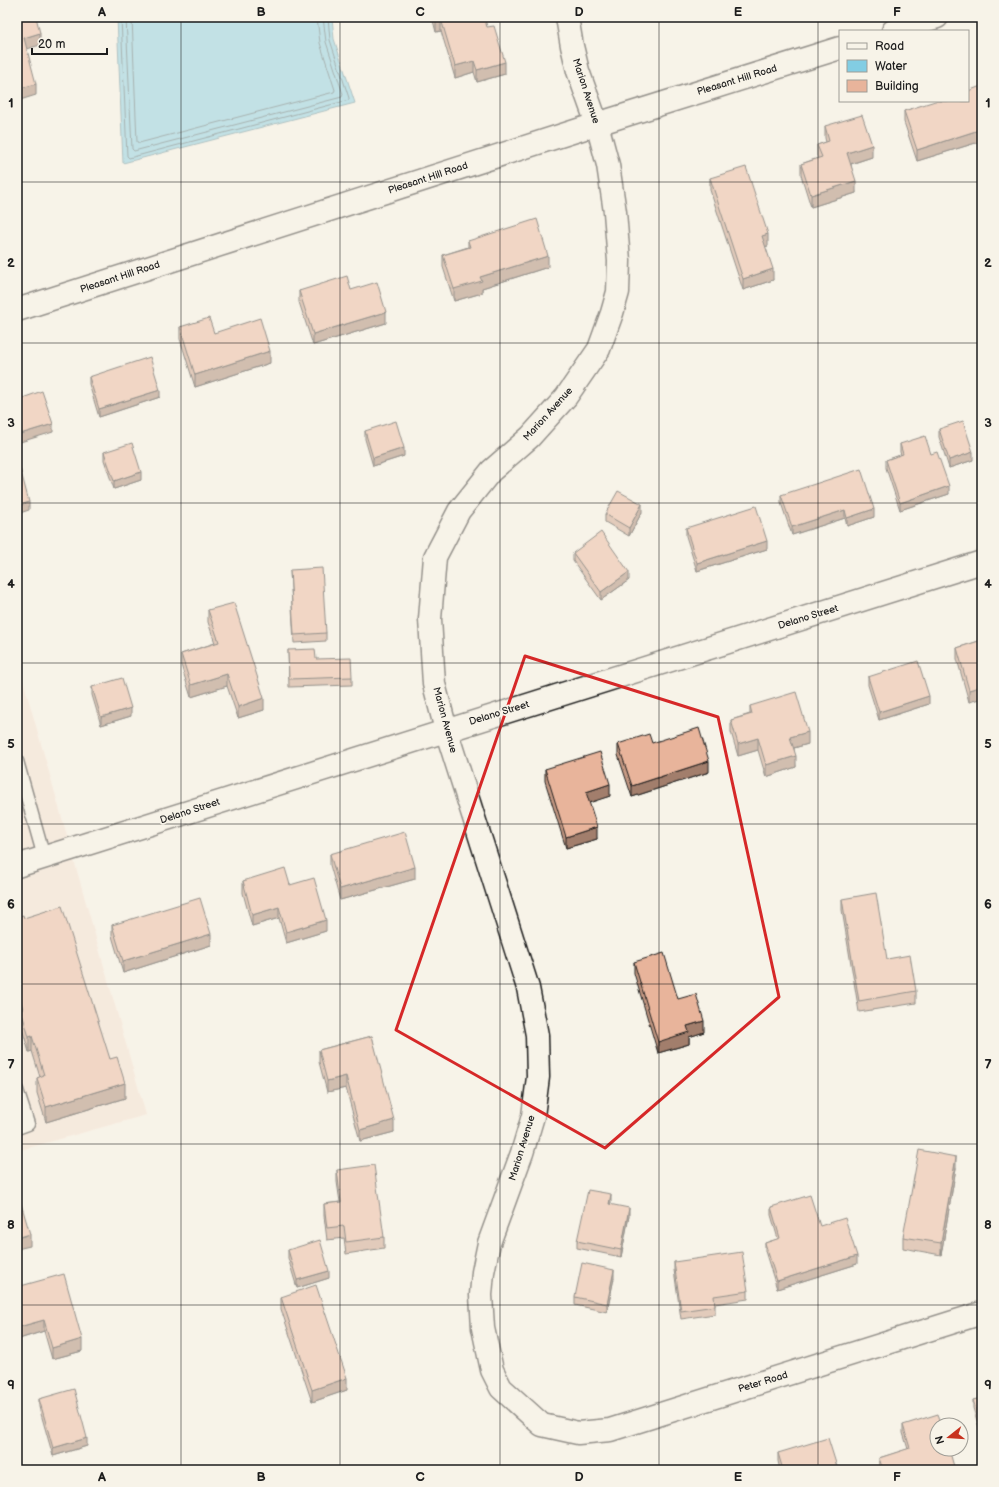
<svg xmlns="http://www.w3.org/2000/svg" width="999" height="1487" viewBox="0 0 999 1487" font-family="'Balsamiq Sans',sans-serif">
<style>
.built{fill:#f2e0d1}
.water{fill:#82cde3;stroke:#598693}
.lines{fill:none;stroke-linecap:round;stroke-linejoin:round}
.shore{stroke:#45636c;stroke-width:1}
.service-casing{stroke:#1c1c1c;stroke-width:15}
.minor-casing{stroke:#1c1c1c;stroke-width:25}
.service{stroke:#f7f3e8;stroke-width:12}
.minor{stroke:#f7f3e8;stroke-width:22}
.wall{fill:#c89b85;stroke:#1c1c1c}
.shaded-wall{fill:#a27e6c;stroke:#1c1c1c}
.building{fill:#e8b49b;stroke:#1c1c1c}
.marked{fill:none;stroke:#d62828;stroke-width:3;stroke-linejoin:round}
.grid{fill:none;stroke:#1c1c1c;stroke-width:1;stroke-opacity:0.55}
.labels{text-anchor:middle;dominant-baseline:central;stroke-width:3.5;stroke-linejoin:round;paint-order:stroke}
.street-label{font-size:10px;fill:#1c1c1c;stroke:#f7f3e8}
.neatline{fill:none;stroke:#1c1c1c;stroke-width:1.5}
.grid-label{font-size:13px;text-anchor:middle;font-weight:bold;fill:#1c1c1c}
</style>
<rect width="100%" height="100%" fill="#f7f3e8"/>
<filter id="ink" filterUnits="userSpaceOnUse"><feTurbulence type="fractalNoise" baseFrequency=".025" numOctaves="2"/><feDisplacementMap in="SourceGraphic" scale="8" xChannelSelector="R" yChannelSelector="G"/><feConvolveMatrix kernelMatrix="1 2 1 2 8 2 1 2 1" color-interpolation-filters="sRGB"/></filter>
<g filter="url(#ink)">
<path class="built" d="M17,659L146,1115L17,1151Z"/>
<path class="water" d="M117,17H332L334,39L355,103L123,163Z"/>
<g class="lines">
<path class="shore" d="M121,17L127,156L129,158L349,100V98L330,40L328,17
M126,17L132,149L134,151L342,97L343,94L326,42L323,17
M132,17L137,142L139,143L334,92L335,90L320,43L317,17"/>
<defs>
<path id="service" d="M17,761L44,857
M17,1090L28,1124L17,1128"/>
<path id="minor" d="M567,17L572,46L578,71L597,124L608,165L615,212L619,261L618,292L612,313L599,349L566,397L530,437L491,471L459,511L435,557L430,619L434,684L446,730L528,988L537,1035L538,1077L533,1116L522,1153L489,1243L483,1272L481,1295L483,1328L492,1370L501,1388L542,1425L578,1433L610,1430L982,1313
M893,31L937,17
M17,310L597,124L840,48
M17,866L982,562"/>
</defs>
<use href="#service" class="service-casing"/>
<use href="#minor" class="minor-casing"/>
<use href="#service" class="service"/>
<use href="#minor" class="minor"/>
</g>
<path class="wall" d="M432,17H484L487,27L505,74L477,82L474,72L455,78L441,31L436,32Z
M982,89V141L917,161L904,122V111Z
M825,126L872,157L851,164L856,193L811,207L801,175V164L818,158L817,156V145L826,142L825,138Z
M710,178L768,246H765L773,280L743,290L710,190Z
M468,241L548,267L482,288V293L454,301L443,267V255L468,247Z
M351,290L386,323L313,345L299,302V291Z
M180,327L214,333L270,363L195,387L180,339Z
M89,377L160,397L99,417L89,384Z
M939,429L973,460L949,468L939,437Z
M365,431L404,456L373,466L365,439Z
M900,444L931,454L949,494L900,510L886,468V460L901,455L900,452Z
M104,452L141,480L114,489L104,460Z
M781,495L874,517L847,526L845,518L792,535L781,503Z
M642,512L629,536L605,522V514Z
M686,528L767,549L697,571L686,536Z
M573,553L629,580L601,600L573,561Z
M290,570L326,633V641L294,643Z
M208,610L264,710L238,718L227,686L191,697L181,665V654L215,643L208,622Z
M982,640V698L969,702L957,659V648Z
M288,650L316,659L352,677V685L289,687Z
M868,677L929,704L879,720L868,685Z
M92,687L131,716L101,725L92,695Z
M750,706L808,744L794,748L796,767L766,777L758,750L738,756L731,732V720L750,714Z
M652,743L709,772L632,797L618,755V744Z
M545,769L610,796L589,802L597,839L566,848L545,781Z
M330,854L415,879L340,900L330,865Z
M243,881L290,885L326,931L286,943L279,918L252,926L243,893Z
M842,899L887,959L916,991V1003L859,1012L842,910Z
M17,917L24,918L110,1059L125,1098L46,1122L37,1093V1078L40,1077L32,1051L29,1052L21,1025V1015L17,1003Z
M112,925L211,945L123,973L112,936Z
M634,962L678,999L704,1032L689,1037V1044L658,1053L634,973Z
M372,1036L394,1132L360,1141L346,1088L327,1092L319,1062V1050Z
M956,1168L941,1255L903,1248V1237Z
M337,1170L384,1237V1248L346,1254L344,1238L327,1240L324,1216V1204L340,1202L337,1182Z
M611,1202L610,1204L629,1216L621,1257L577,1248V1241Z
M771,1207L820,1226L857,1264L777,1289L765,1251V1243L778,1239L771,1215Z
M288,1250L329,1278L297,1288L288,1258Z
M674,1262L748,1291V1299L715,1304V1314L681,1319L674,1270Z
M614,1278L607,1312L575,1305V1297Z
M17,1287L82,1351L52,1359L44,1331L19,1339L17,1333Z
M281,1297L347,1390L312,1402L281,1309Z
M982,1398V1437L973,1408V1400Z
M39,1399L87,1446L53,1456L39,1407Z
M903,1425L955,1470H880L879,1466V1458L908,1449L903,1433Z
M778,1453L838,1470H780L778,1461Z"/>
<path class="shaded-wall" d="M441,19V31L436,32V21Z
M40,33V45L24,50V38Z
M474,61V72L455,78V66Z
M505,62V74L477,82V70Z
M36,84V95L17,101V89Z
M982,129V141L917,161V150Z
M872,145V157L847,165V153Z
M856,181V193L811,207V195Z
M768,234V246L762,247V236Z
M548,256V267L482,288V293L454,301V289L480,277Z
M773,269V280L743,290V279Z
M386,312V323L313,345V334Z
M270,351V363L195,387V375Z
M160,390V397L99,417V409Z
M53,424V432L17,443V435Z
M404,448V456L373,466V458Z
M973,452V460L949,468V460Z
M141,472V480L114,489V481Z
M949,486V494L900,510V503Z
M29,502V510L17,514V506Z
M642,504V512L629,536V528Z
M874,509V517L847,526V518Z
M845,510V518L792,535V527Z
M767,541V549L697,571V563Z
M629,572V580L601,600V592Z
M227,674V686L191,697V685Z
M982,686V698L969,702V690Z
M929,696V704L879,720V712Z
M264,698V710L238,718V707Z
M131,708V716L101,725V717Z
M808,732V744L790,749V737Z
M758,738V750L738,756V744Z
M796,756V767L766,777V765Z
M709,761V772L632,797V786Z
M610,784V796L586,804V792Z
M597,827V839L566,848V837Z
M415,867V879L340,900V889Z
M279,907V918L252,926V915Z
M326,920V931L286,943V932Z
M211,934V945L123,973V961Z
M704,1021V1032L689,1037V1044L658,1053V1042L687,1026Z
M32,1036V1051L29,1052V1037Z
M346,1076V1088L327,1092V1081Z
M125,1083V1098L46,1122V1107Z
M394,1120V1132L360,1141V1130Z
M956,1157V1168L941,1255V1243Z
M611,1194V1202L609,1212V1204Z
M629,1208V1216L621,1257V1250Z
M30,1234V1246L17,1249V1238Z
M857,1256V1264L777,1289V1281Z
M614,1270V1278L607,1312V1304Z
M329,1271V1278L297,1288V1280Z
M44,1320V1331L19,1339V1327Z
M82,1339V1351L52,1359V1348Z
M347,1378V1390L312,1402V1390Z
M87,1438V1446L53,1456V1448Z"/>
<path class="building" d="M17,17H36L40,33L24,38L36,84L17,89Z
M435,17H484L487,27L494,26L505,62L477,70L474,61L455,66L441,19L436,21Z
M981,86L982,89V129L917,150L904,111L935,101H968V91Z
M862,115L872,145L847,153L856,181L811,195L801,164L822,157L817,145L829,141L825,126Z
M746,167L768,234L762,236L773,269L743,279L710,178Z
M537,219L548,256L480,277L482,281L454,289L443,255L470,247L468,241Z
M347,276L351,290L377,282L386,312L313,334L299,291Z
M209,318L214,333L260,318L270,351L195,375L180,327Z
M150,357L160,390L99,409L89,377Z
M42,391L53,424L17,435V400Z
M396,421L404,448L373,458L365,431Z
M963,421L973,452L949,460L939,429Z
M925,436L931,454L937,452L949,486L900,503L886,460L903,454L900,444Z
M132,443L141,472L114,481L104,452Z
M20,468L29,502L17,506V469Z
M861,469L874,509L847,518L845,510L792,527L781,495Z
M618,491L642,504L629,528L605,514Z
M756,506L767,541L697,563L686,528Z
M601,532L629,572L601,592L573,553Z
M322,568L326,633L294,635L290,570Z
M234,603L264,698L238,707L227,674L191,685L181,654L219,642L208,610Z
M982,640V686L969,690L957,648Z
M315,649L316,659L351,658L352,677L289,679L288,650Z
M918,661L929,696L879,712L868,677Z
M122,678L131,708L101,717L92,687Z
M796,692L808,732L790,737L796,756L766,765L758,738L738,744L731,720L752,714L750,706Z
M699,728L709,761L632,786L618,744L649,734L652,743Z
M600,752L610,784L586,792L597,827L566,837L545,769Z
M405,832L415,867L340,889L330,854Z
M285,868L290,885L314,878L326,920L286,932L279,907L252,915L243,881Z
M876,893L887,959L910,955L916,991L859,1001L842,899Z
M200,898L211,934L123,961L112,925Z
M62,906L110,1059L117,1057L125,1083L46,1107L37,1078L44,1075L32,1036L29,1037L21,1010L23,1009L17,988V917L23,915L24,918Z
M664,953L678,999L696,994L704,1021L687,1026L689,1032L658,1042L634,962Z
M372,1036L394,1120L360,1130L346,1076L327,1081L319,1050Z
M919,1150L956,1157L941,1243L903,1237Z
M374,1165L384,1237L346,1242L344,1226L327,1228L324,1204L341,1202L337,1170Z
M17,1190L30,1234L17,1238Z
M588,1190L611,1194L609,1204L629,1208L621,1250L577,1241Z
M810,1195L820,1226L845,1218L857,1256L777,1281L765,1243L780,1238L771,1207Z
M320,1240L329,1271L297,1280L288,1250Z
M742,1252L748,1291L714,1296L715,1306L681,1311L674,1262Z
M582,1263L614,1270L607,1304L575,1297Z
M64,1274L82,1339L52,1348L44,1320L19,1327L17,1321V1287Z
M316,1285L347,1378L312,1390L281,1297Z
M74,1389L87,1438L53,1448L39,1399Z
M982,1398V1429L973,1400Z
M938,1414L941,1425H937V1449H949L955,1470H883L879,1458L910,1448L903,1425Z
M828,1438L838,1470H783L778,1453Z"/>
</g>
<path d="M0 0H999V1487H0ZM525,656L718,717L779,997L605,1148L396,1030Z" fill="#f7f3e8" fill-opacity=".55" fill-rule="evenodd"/>
<path class="marked" d="M525,656L718,717L779,997L605,1148L396,1030Z"/>
<path class="grid" d="M181,17V1470M340,17V1470M500,17V1470M659,17V1470M818,17V1470M17,182H982M17,343H982M17,503H982M17,663H982M17,824H982M17,984H982M17,1144H982M17,1305H982"/>
<g class="labels">
<g class="street-label">
<text transform="translate(737 80) rotate(-17)">Pleasant Hill Road</text>
<text transform="translate(586 91) rotate(72)">Marion Avenue</text>
<text transform="translate(428 178) rotate(-18)">Pleasant Hill Road</text>
<text transform="translate(120 277) rotate(-18)">Pleasant Hill Road</text>
<text transform="translate(548 414) rotate(-48)">Marion Avenue</text>
<text transform="translate(808 617) rotate(-17)">Delano Street</text>
<text transform="translate(499 713) rotate(-17)">Delano Street</text>
<text transform="translate(445 720) rotate(75)">Marion Avenue</text>
<text transform="translate(190 811) rotate(-18)">Delano Street</text>
<text transform="translate(522 1148) rotate(-73)">Marion Avenue</text>
<text transform="translate(763 1382) rotate(-17)">Peter Road</text>
</g>
</g>
<rect width="999" height="1487" fill="none" stroke="#f7f3e8" stroke-width="44"/>
<rect x="839" y="30" width="130" height="72" fill="#f7f3e8" stroke="#9f9d96"/>
<rect x="847" y="43" width="20" height="6" fill="#f7f3e8" stroke="#9f9d96"/>
<text x="875" y="50" font-size="12" fill="#1c1c1c">Road</text>
<rect x="847" y="60" width="20" height="12" fill="#82cde3" stroke="#9f9d96"/>
<text x="875" y="70" font-size="12" fill="#1c1c1c">Water</text>
<rect x="847" y="80" width="20" height="12" fill="#e8b49b" stroke="#9f9d96"/>
<text x="875" y="90" font-size="12" fill="#1c1c1c">Building</text>
<g transform="translate(949 1437) rotate(253)"><circle r="19" fill="#f7f3e8" stroke="#9f9d96"/>
<path d="M0-3L7 15L0 10L-7 15Z" fill="#c8321e"/>
<text y="-6" font-size="11" font-weight="bold" text-anchor="middle" fill="#1c1c1c">N</text>
</g>
<path d="M32 48v6h75v-6" fill="none" stroke="#1c1c1c" stroke-width="2"/>
<text x="38" y="48" font-size="12" fill="#1c1c1c" stroke="#f7f3e8" stroke-width="3" paint-order="stroke">20 m</text>
<rect x="22" y="22" width="955" height="1443" class="neatline"/>
<g class="grid-label">
<text x="102" y="16">A</text>
<text x="261" y="16">B</text>
<text x="420" y="16">C</text>
<text x="579" y="16">D</text>
<text x="738" y="16">E</text>
<text x="897" y="16">F</text>
<text x="11" y="107">1</text>
<text x="988" y="107">1</text>
<text x="11" y="267">2</text>
<text x="988" y="267">2</text>
<text x="11" y="427">3</text>
<text x="988" y="427">3</text>
<text x="11" y="588">4</text>
<text x="988" y="588">4</text>
<text x="11" y="748">5</text>
<text x="988" y="748">5</text>
<text x="11" y="908">6</text>
<text x="988" y="908">6</text>
<text x="11" y="1069">7</text>
<text x="988" y="1069">7</text>
<text x="11" y="1229">8</text>
<text x="988" y="1229">8</text>
<text x="11" y="1389">9</text>
<text x="988" y="1389">9</text>
<text x="102" y="1481">A</text>
<text x="261" y="1481">B</text>
<text x="420" y="1481">C</text>
<text x="579" y="1481">D</text>
<text x="738" y="1481">E</text>
<text x="897" y="1481">F</text>
</g>
</svg>
